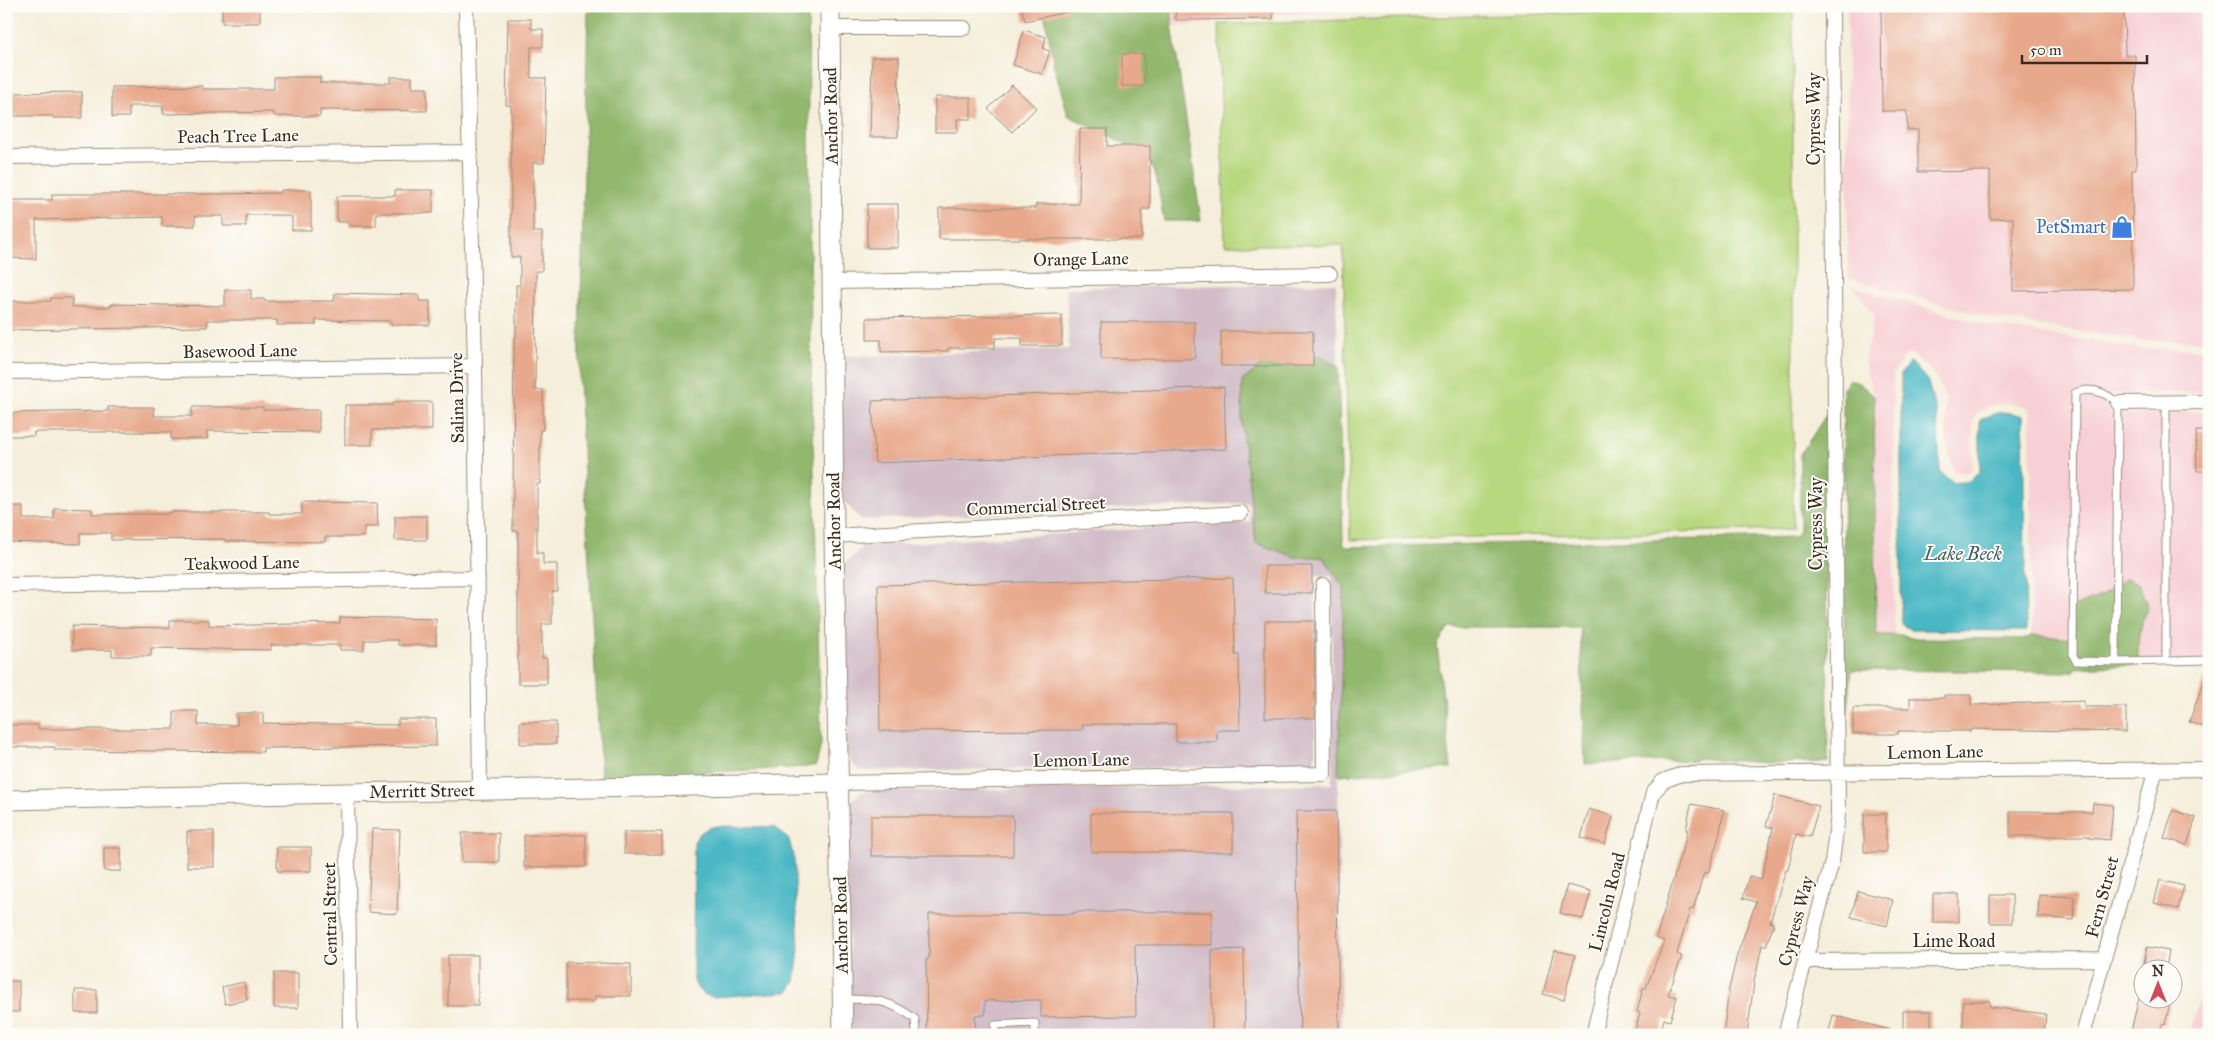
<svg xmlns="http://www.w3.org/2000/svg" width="2215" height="1041" viewBox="0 0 2215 1041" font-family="'IM FELL Great Primer',serif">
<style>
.built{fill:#f7cfd4}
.industrial{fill:#d2bdc8}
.green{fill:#b8d87f;stroke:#7a814e}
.forest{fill:#92b86e;stroke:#667146}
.water{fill:#49b7c4;stroke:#427071}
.building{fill:#e8a88b}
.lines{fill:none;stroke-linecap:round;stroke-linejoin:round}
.lane-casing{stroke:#988c7c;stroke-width:9}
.street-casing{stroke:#988c7c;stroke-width:16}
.secondary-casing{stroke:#988c7c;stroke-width:21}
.lane{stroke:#fff;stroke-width:7}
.street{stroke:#fff;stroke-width:14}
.secondary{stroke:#fff;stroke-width:19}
.labels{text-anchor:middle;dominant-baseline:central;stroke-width:4;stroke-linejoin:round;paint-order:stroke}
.street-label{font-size:18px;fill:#3b2a1e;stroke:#fdfcf7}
.shop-label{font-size:18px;fill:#366cbe;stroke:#fdfcf7;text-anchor:end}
.water-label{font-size:19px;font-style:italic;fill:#416260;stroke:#fdfcf7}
</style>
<rect width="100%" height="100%" fill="#fdfcf7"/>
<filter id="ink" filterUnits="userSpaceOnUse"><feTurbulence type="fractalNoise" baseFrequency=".02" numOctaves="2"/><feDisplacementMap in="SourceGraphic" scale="10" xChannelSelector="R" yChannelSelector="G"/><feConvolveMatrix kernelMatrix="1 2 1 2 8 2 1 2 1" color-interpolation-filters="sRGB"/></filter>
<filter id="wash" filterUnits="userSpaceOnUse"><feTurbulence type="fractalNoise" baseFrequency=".0096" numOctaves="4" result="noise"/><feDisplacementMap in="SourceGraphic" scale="20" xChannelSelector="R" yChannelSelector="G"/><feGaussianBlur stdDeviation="1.12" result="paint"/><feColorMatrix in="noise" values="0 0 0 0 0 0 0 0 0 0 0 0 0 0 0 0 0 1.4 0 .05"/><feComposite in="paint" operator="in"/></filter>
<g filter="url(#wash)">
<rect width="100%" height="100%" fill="#f5eeda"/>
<path class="built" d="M588,6H808L588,10Z
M1172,6H1507L1219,15L1213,19L1212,24L1172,25Z
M1847,6H2209V341H2144L1991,318L1848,278Z
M1854,287L1990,326L2143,349H2209V392L2110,394V413L2209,412V662L2138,665V639L2142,617L2126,578L2103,595L2071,608L2074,639L2032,635L2030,408L2006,403L1990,406L1975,414L1973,420L1972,467L1967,473L1954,471L1947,447L1945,399L1939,381L1926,366L1910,353L1904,356L1893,374L1894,635H1876L1874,396L1864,362L1875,314L1872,313Z
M2209,965V1035H2189Z"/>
<path class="industrial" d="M1336,283L1338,367L1322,356L1242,427L1295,557H1323L1344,588L1338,775L1341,1035H851L845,813L852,800L861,792L1332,784V576H1315V765L862,771L855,767L845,755L844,564L864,546L1250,522L1248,503L861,520L840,497L842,356L1069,349L1066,288Z"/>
<path class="green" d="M1793,6V529L1350,540L1343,245H1225L1219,24Z"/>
<path class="forest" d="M1043,6H1172V25L1201,221H1164C1161,208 1158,177 1153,167C1142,148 1089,127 1068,115L1054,66Z
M808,7L811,357L821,744L816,765L807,767L601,778L579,381L588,10Z
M1277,353L1322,356L1338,367L1343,540L1344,545L1348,547L1795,537L1800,529V455L1826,415L1828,762L1766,763L1697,758L1696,760L1585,764L1580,627H1449L1437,645L1451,768L1338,775L1344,588L1323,557H1295L1256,543L1242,427V381Z
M1849,379L1860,384L1874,396L1876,635H1904L1910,638L2026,639L2032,635L2074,639L2071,608L2103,595L2126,578L2139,584L2148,608C2137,625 2138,645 2138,665L2074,668V672L1852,670L1845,737L1843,389Z"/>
<path class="water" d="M1910,361L1927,380L1937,413L1940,472L1953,483L1970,481L1980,471V420C1998,411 2004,410 2023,416L2026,631L1911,630L1901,624V374Z
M718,826L775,827L789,840L794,859L799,950L795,982L788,992L713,997C700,995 694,987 693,974L694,842C700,831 706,828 718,826Z"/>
<g id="blocks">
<path class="building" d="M222,6H260V23H222Z
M1021,6H1067V12L1025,21Z
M1175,6H1273V19L1176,20Z
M1881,6H2124L2125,55H2135L2136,170H2132L2133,289L2013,291V218L1990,219V171L1918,172V130H1907V111H1882Z
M508,19H531V29H543V47H531V78H546L544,163H533V232H542V271H536L535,390H543V430H540V484H537V553H543V564H557V591H552V624H542V658H547V684H518V531H513V500L514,338H516V285H520V257H511V105H506Z
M1024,30L1046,37L1043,49L1050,51L1042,74L1013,65Z
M1122,54H1144V86H1122Z
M872,57H899L898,137H870Z
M274,77H320V83H390V77H412V88H427V111L320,110V116H274V112L163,114V106H129V117H112V87L202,86V89H274Z
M1012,85L1036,108L1012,132L988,109Z
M82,92V118H53V116H6V93Z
M935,97H971V119H957V132H935Z
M1080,129H1107V146H1150V209H1142V239H939V208H1036V204H1079Z
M281,190H311V230H292V217L281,215H246V226H223V216H195V226H162V217L36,220V259L6,258V200H52V194H223L281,193Z
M395,190H433V213H376V226H349V222H337V196H395Z
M867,204H898V248H867Z
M225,290H251V299H264V301H334L335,293L419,295V301H430V325H391V321L316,320V325H277V320H207V327L6,330V301H51V298H72V307H111V304L225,306Z
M1062,315V346H1022V338H995V348H948V351L881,352V340H867V318Z
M1101,322H1195V359H1101Z
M1221,331H1313V366H1221Z
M1224,387L1226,449L875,463L872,401Z
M393,402H432V430H372V445H345V405H393Z
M108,407H154V416H192V407H263V410H319V432L207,431V439H171V432H34V436H6V413L108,411Z
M2196,431H2209V471H2197Z
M302,502L377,503L378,527H364V537H325V542L225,541V539L111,540V533H80V544L6,542V519H9V506H23V519H54V508L92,509V514H168V512H269V514H302Z
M395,516H427V540H395Z
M1265,566H1312V593H1265Z
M1233,578L1235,655H1239L1240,730H1217V742H1176V724H1083V730L880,731L878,585Z
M340,617L436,619V645H398V640H364V650H340V645H271V650L151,648V656H112V650H72V626L170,628V620H209V626L340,623Z
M1265,621H1314L1315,718H1265Z
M2207,673H2209V720L2206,728L2189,722Z
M1944,695H1971V705L2084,701V707H2126V732L1971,729V731H1898V734H1853V708H1910V698H1944Z
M174,711H198V725H237V713H263V723L398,725V719H436V746L263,748V752L55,750V747H6V725H38V729H174Z
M520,722H556V744H520Z
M1775,795L1819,806L1810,837L1796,834L1788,870H1786L1770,922L1774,924L1766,946L1762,945L1756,975H1755L1747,1035H1723L1729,989L1737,955L1756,902L1743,898L1749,876L1761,880L1773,828L1766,826Z
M2093,803L2113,805L2110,840L2089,838V836H2010V811L2092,812Z
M1691,804L1724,810L1719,836L1708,873L1704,872L1693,910L1690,909L1677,954L1682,956L1668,995L1677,997L1670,1021L1664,1019L1660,1035H1634L1640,1013L1637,1012L1643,988H1646L1664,941L1656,938L1688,830H1686Z
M1589,809L1613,816L1605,844L1581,838Z
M2173,810L2196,818L2187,845L2164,838Z
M1296,811H1336L1339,1035H1300Z
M1091,813H1233V852H1091Z
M1864,814H1886V852H1864Z
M871,816H1013V856H871Z
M372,829L400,830L397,914L368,912Z
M187,831H214V867H187Z
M624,832H662V854H624Z
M462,833H499V862H462Z
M524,835H586V867H524Z
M277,847H311V871H277Z
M104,848H121V871H104Z
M2160,880L2184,886L2178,909L2154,903Z
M1567,885L1591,891L1583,919L1560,913Z
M1858,891L1893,900L1887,926L1851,917Z
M1933,894H1959V922H1933Z
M1990,895H2012V923H1990Z
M2039,895L2075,897L2073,920L2038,917Z
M1074,912H1212V945H1135L1136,1016L1041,1017V1000L985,1001V1015H975L976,1035H927L926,959H929V914H1074Z
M2147,947L2169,951L2166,968H2143Z
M1244,949L1245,1035H1212V950Z
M1554,950L1575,955L1564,1000L1543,994Z
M448,955H478V1006H448Z
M566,962L631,964V996H595V1001H566Z
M274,973H298V1008H274Z
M6,981H19V1012H6Z
M244,982L247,1000L225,1004L222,987Z
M75,990H97V1013H75Z
M2139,998H2171L2165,1025L2162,1024L2159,1035H2130Z
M1963,1001H1990V1007L2046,1014L2044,1035L1990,1033V1035H1963Z
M1903,1011H1931V1035H1903Z
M1833,1015L1890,1030L1889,1035H1828Z"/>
</g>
</g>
<g filter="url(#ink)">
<use href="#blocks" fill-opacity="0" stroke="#988c7c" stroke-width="1"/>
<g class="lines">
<defs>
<path id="lane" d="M2166,661L2209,660
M2116,662L2076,661L2073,655L2075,393C2091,386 2106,393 2118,403L2116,662L2166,661V402
M842,999C875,999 888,999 915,1019L916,1032
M996,1035L995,1025L1035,1023V1035"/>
<path id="street" d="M466,6L475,366L480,790
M830,28H964
M6,157L471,152
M833,282L1330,274
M6,372L475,366
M2118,403L2209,402
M834,536L1241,513
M6,585L478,578
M838,783L1324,774L1323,585
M347,793L350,1035
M1805,961L2104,959
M1593,1035L1653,793L1663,781L1682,774L2209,769
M1785,1035L1832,862L1838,815L1832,6
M2083,1035L2156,769"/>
<path id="secondary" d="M830,6L834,536L843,1035
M6,800L838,783"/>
</defs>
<use href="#lane" class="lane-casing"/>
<use href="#street" class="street-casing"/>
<use href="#secondary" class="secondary-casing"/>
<use href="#lane" class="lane"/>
<use href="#street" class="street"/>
<use href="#secondary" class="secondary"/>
</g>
</g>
<defs>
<symbol id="shop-bare" viewBox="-9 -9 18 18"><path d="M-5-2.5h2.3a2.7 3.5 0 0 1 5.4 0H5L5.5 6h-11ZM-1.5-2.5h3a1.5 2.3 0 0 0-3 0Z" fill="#3f7fe0" stroke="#fdfcf7" stroke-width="2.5" paint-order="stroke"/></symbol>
</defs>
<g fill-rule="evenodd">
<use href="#shop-bare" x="2106" y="211" width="32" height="32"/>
</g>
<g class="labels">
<g class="street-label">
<text transform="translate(831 116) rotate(-91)">Anchor Road</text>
<text transform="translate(1814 119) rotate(-90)">Cypress Way</text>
<text transform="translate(238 136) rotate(-1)">Peach Tree Lane</text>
<text transform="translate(1081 259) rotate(-1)">Orange Lane</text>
<text transform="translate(240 351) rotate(-1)">Basewood Lane</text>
<text transform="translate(457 398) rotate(-91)">Salina Drive</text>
<text transform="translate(1036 506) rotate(-3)">Commercial Street</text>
<text transform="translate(834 521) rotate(-91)">Anchor Road</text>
<text transform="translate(1816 524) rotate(-90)">Cypress Way</text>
<text transform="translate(242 563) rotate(-1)">Teakwood Lane</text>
<text transform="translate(1935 752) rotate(-1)">Lemon Lane</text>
<text transform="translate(1081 760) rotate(-1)">Lemon Lane</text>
<text transform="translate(422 791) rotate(-1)">Merritt Street</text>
<text transform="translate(2102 897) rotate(-75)">Fern Street</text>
<text transform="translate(1607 902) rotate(-76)">Lincoln Road</text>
<text transform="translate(330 914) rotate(-91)">Central Street</text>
<text transform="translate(1796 921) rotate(-75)">Cypress Way</text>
<text transform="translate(841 925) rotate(-91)">Anchor Road</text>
<text x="1954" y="941">Lime Road</text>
</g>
<g class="shop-label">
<text x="2106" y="227">PetSmart</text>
</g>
<g class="water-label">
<text x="1963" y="553">Lake Beck</text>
</g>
</g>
<rect width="2215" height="1041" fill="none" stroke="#fdfcf7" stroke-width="25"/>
<g transform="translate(2158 984)"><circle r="24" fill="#fdfcf7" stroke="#afa8a0"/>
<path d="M0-4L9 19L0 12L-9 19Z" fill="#d1495b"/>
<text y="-8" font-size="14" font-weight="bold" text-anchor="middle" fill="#3b2a1e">N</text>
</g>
<path d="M2022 55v8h125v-8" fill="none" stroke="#3b2a1e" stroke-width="2.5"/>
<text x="2030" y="55" font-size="15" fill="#3b2a1e" stroke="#fdfcf7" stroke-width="4" paint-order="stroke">50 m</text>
</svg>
